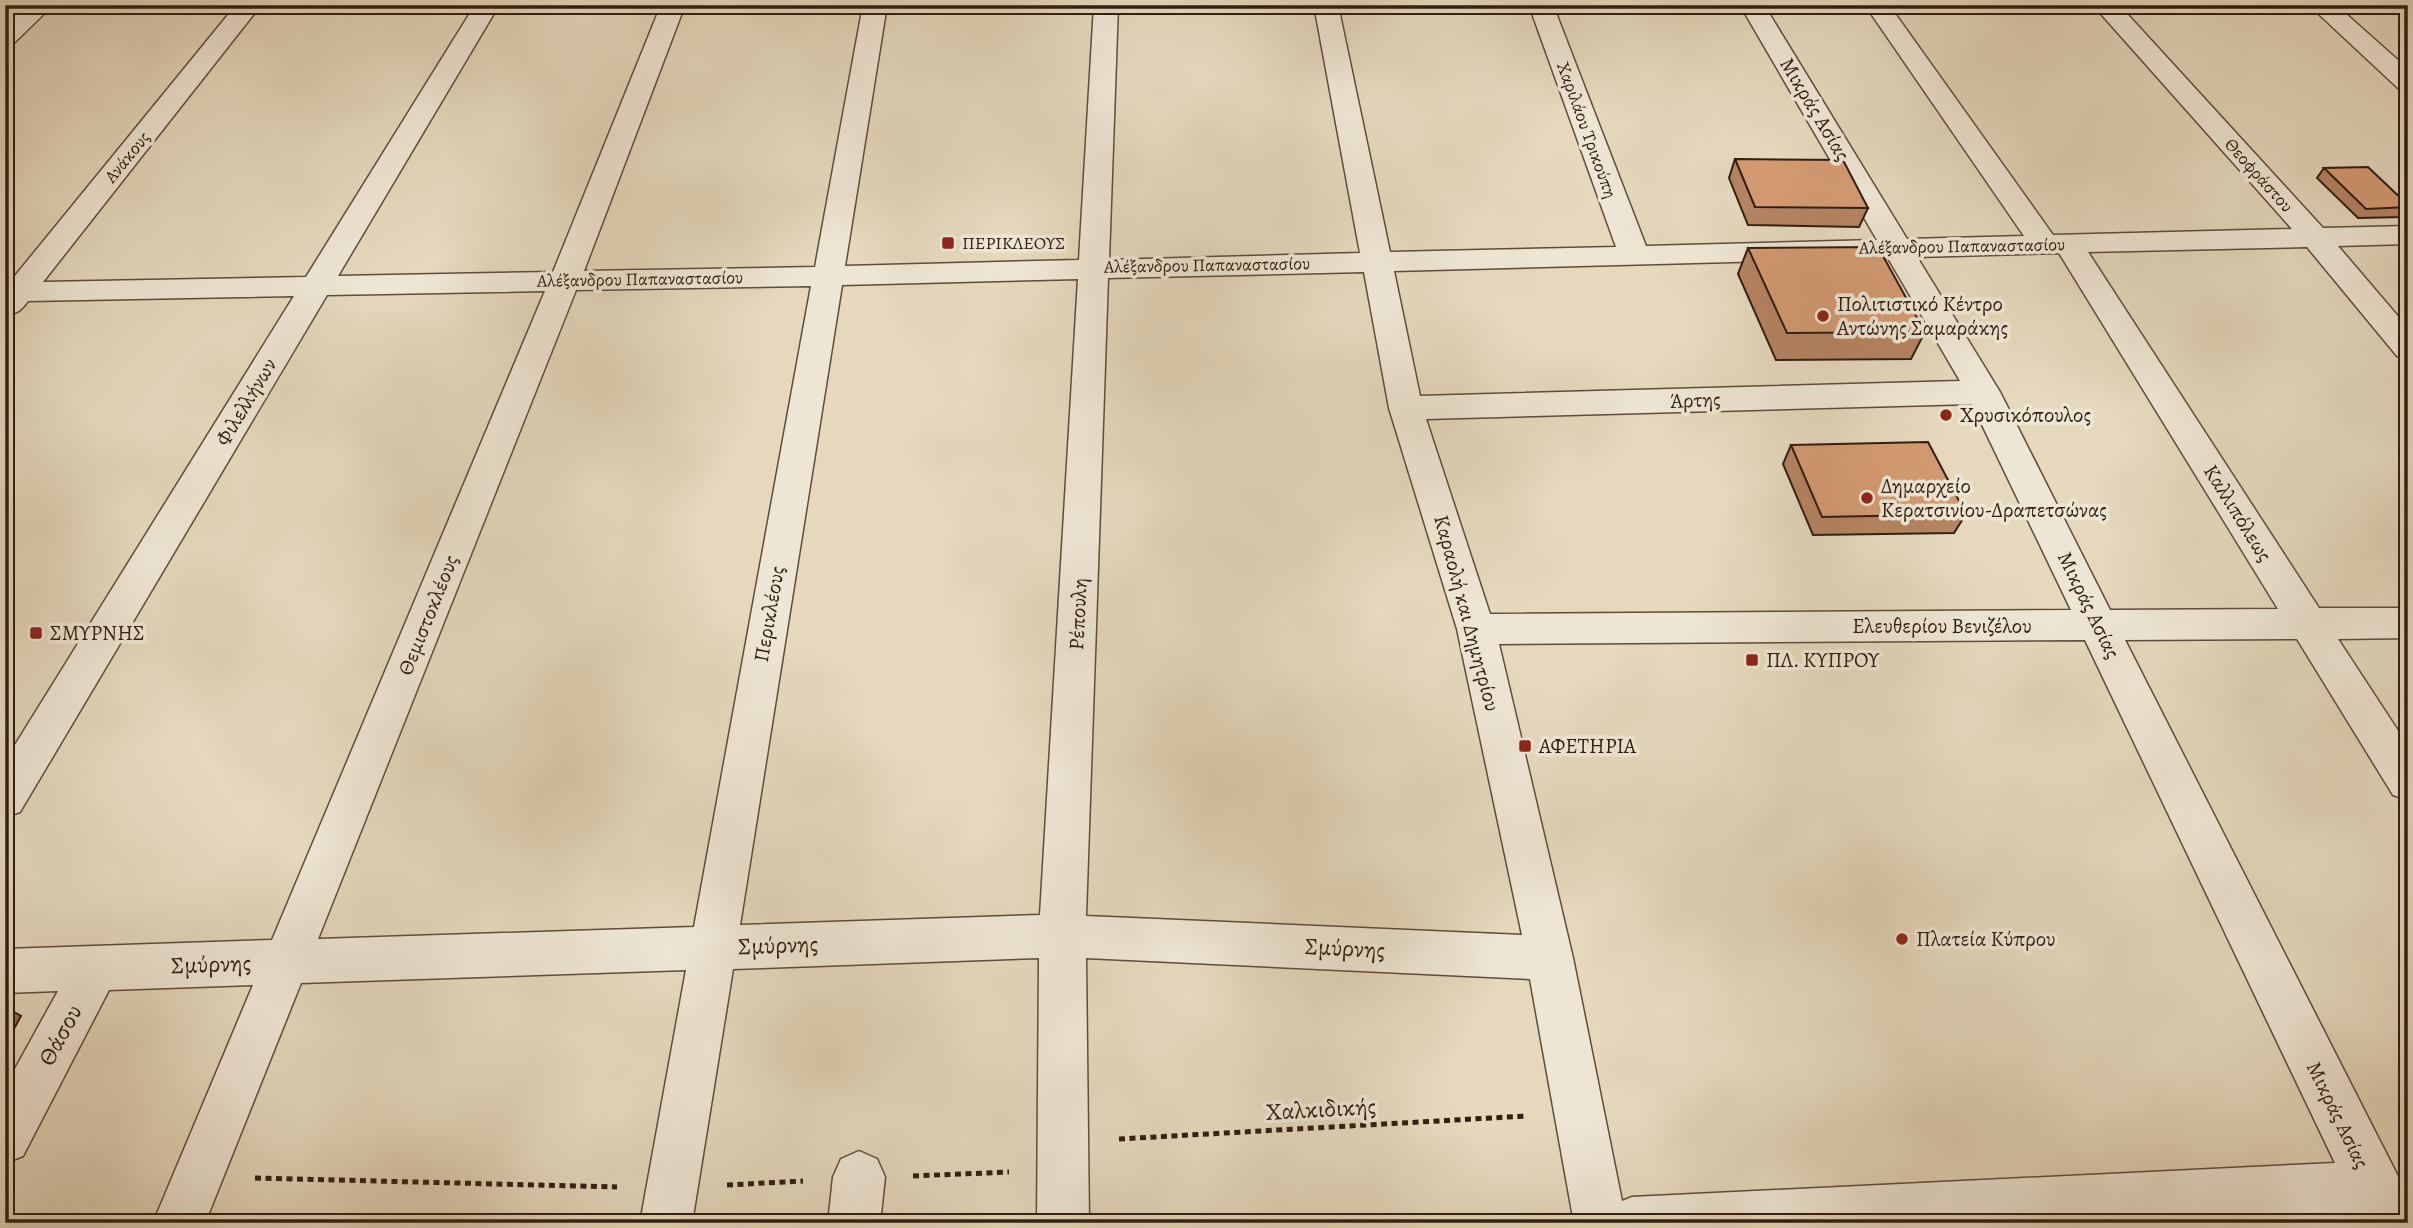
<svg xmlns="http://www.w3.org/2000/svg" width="2413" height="1228" viewBox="0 0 2413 1228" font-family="Alegreya,serif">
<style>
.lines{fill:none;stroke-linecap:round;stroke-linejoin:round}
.minor-casing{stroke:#5e4c3d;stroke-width:3}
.path{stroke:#311e12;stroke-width:5;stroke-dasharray:6 4.5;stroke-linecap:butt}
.minor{fill:#eee6d4;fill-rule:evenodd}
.wall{fill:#b58462;stroke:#311e12;stroke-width:2}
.shaded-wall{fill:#946c50;stroke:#311e12;stroke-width:2}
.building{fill:#d39a72;stroke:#311e12;stroke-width:2}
.poi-dot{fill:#8f2418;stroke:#eee6d4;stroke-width:2.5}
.labels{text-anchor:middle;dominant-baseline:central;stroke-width:7;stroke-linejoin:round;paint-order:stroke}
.far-street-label{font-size:18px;fill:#311e12;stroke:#eee6d4}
.far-poi-label{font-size:18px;fill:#311e12;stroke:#eee6d4;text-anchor:start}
.street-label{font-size:21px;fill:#311e12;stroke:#eee6d4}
.poi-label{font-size:21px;fill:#311e12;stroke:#eee6d4;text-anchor:start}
.near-street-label{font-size:24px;fill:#311e12;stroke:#eee6d4}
</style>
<rect width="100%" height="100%" fill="#e5d8bd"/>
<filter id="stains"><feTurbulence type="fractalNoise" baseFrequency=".00286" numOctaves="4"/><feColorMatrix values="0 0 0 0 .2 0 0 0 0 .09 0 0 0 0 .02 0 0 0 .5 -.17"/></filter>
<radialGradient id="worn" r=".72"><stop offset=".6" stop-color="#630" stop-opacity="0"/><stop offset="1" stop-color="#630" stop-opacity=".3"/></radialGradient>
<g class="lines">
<defs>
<path id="minor" d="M26,5H53L14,43L5,45V24Z
M236,5H261L43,282L306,277L475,5H499L338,276L553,272L661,5H685L584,271L815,267L863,5H887L845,266L1079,260L1094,5H1118L1109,260L1360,253L1314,5H1338L1390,252L1616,247L1529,5H1553L1646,246L1877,240L1740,5H1764L1907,239L2024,236L1865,5H1889L2053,235L2292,229L2093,5H2119L2323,228L2408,226V244L2338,246L2408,328V359L2397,356L2307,247L2088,252L2319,608H2408V638L2338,639L2408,746V800L2393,795L2297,639L2125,640L2408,1196V1223H2365L2360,1214L2174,1223H1574L1530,979L1086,958L1089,1223H1037L1039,958L733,969L692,1223H640L686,970L301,983L205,1223H153L253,985L109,990L23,1156L5,1163V1087L58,991L5,993V949L272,940L545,291L327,295L20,812L5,817V761L294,296L28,301C22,309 16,316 5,313V282H10ZM2059,253L2278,609L2110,610L2000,392L1917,257ZM1888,258L1960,381L1420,396L1394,271ZM1364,272L1389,408L1457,629L1522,935L1086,916L1108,278ZM1078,279L1040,915L740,925L842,285ZM811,286L694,927L318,939L576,290ZM1972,404L2071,610L1490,614L1426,419ZM2085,640L2335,1163L1632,1197L1622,1201L1573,958L1499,644Z
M2309,5H2336L2408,69V91L2399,89Z
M859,1151L877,1159L885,1177L880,1223H828L833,1177L841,1159Z"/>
</defs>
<use href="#minor" class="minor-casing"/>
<path class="path" d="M1119,1139L1526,1116
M913,1176L1009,1172
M255,1178L617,1187
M727,1185L803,1181"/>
<use href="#minor" class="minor"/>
</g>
<path class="wall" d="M1735,159L1868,208L1859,227L1748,225L1729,178Z
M2324,168L2408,205V210L2402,217L2358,218L2317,178Z
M1748,248L1925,332L1911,359L1776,360L1738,274Z
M1791,445L1966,514L1954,533L1813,535L1783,464Z"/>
<path class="shaded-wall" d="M5,1007L21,1016L5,1045Z"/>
<path class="building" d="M1735,159L1843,160L1868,208L1755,207Z
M2368,167L2408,205V207L2366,209L2324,168Z
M1878,247L1925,332L1787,333L1748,248Z
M1928,442L1966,514L1822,517L1791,445Z"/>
<g class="poi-dot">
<rect x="941" y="236" width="14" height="14" rx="3.5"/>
<circle cx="1823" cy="316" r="7"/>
<circle cx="1946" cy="415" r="7"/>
<circle cx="1867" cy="498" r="7"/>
<rect x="29" y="626" width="14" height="14" rx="3.5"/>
<rect x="1745" y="653" width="14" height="14" rx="3.5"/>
<rect x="1518" y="739" width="14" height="14" rx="3.5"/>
<circle cx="1902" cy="939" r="7"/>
</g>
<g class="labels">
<g class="far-street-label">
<text transform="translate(1587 130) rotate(70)">Χαριλάου Τρικούπη</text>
<text transform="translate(127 157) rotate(-51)">Ανάκους</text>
<text transform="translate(2259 175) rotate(48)">Θεοφράστου</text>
<text transform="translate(1962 246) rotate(-1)">Αλέξανδρου Παπαναστασίου</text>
<text transform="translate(1207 265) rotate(-1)">Αλέξανδρου Παπαναστασίου</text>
<text transform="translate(640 279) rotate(-1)">Αλέξανδρου Παπαναστασίου</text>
</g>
<g class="far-poi-label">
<text x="962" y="243">ΠΕΡΙΚΛΕΟΥΣ</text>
</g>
<g class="street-label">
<text transform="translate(1815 109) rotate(59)">Μικράς Ασίας</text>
<text transform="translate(1695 400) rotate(-2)">Άρτης</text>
<text transform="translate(246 402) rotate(-59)">Φιλελλήνων</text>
<text transform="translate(2238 513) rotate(58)">Καλλιπόλεως</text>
<text transform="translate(2089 605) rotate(64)">Μικράς Ασίας</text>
<text transform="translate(1467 613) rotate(75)">Καραολή και Δημητρίου</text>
<text transform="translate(769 614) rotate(-80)">Περικλέους</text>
<text transform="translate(1078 614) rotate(-87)">Ρέπουλη</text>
<text transform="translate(428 615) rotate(-68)">Θεμιστοκλέους</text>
<text x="1942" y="626">Ελευθερίου Βενιζέλου</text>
<text transform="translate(2338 1115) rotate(64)">Μικράς Ασίας</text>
</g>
<g class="poi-label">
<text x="1837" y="304">Πολιτιστικό Κέντρο<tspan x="1837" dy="24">Αντώνης Σαμαράκης</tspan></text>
<text x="1960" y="415">Χρυσικόπουλος</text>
<text x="1881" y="486">Δημαρχείο<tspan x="1881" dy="24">Κερατσινίου-Δραπετσώνας</tspan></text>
<text x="50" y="633">ΣΜΥΡΝΗΣ</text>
<text x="1766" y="660">ΠΛ. ΚΥΠΡΟΥ</text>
<text x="1539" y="746">ΑΦΕΤΗΡΙΑ</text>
<text x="1916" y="939">Πλατεία Κύπρου</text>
</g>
<g class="near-street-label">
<text transform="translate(778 945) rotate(-2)">Σμύρνης</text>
<text transform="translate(1345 948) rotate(3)">Σμύρνης</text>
<text transform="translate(211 964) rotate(-2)">Σμύρνης</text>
<text transform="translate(60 1035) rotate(-62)">Θάσου</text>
<text transform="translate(1321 1109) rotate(-3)">Χαλκιδικής</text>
</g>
</g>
<rect width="2413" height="1228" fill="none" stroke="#e5d8bd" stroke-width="28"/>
<rect x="7" y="7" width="2399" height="1214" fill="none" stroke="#311e12" stroke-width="3.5"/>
<rect x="14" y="14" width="2385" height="1200" fill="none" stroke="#311e12" stroke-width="2"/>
<rect width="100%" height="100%" filter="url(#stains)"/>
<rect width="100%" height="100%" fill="url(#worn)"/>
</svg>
